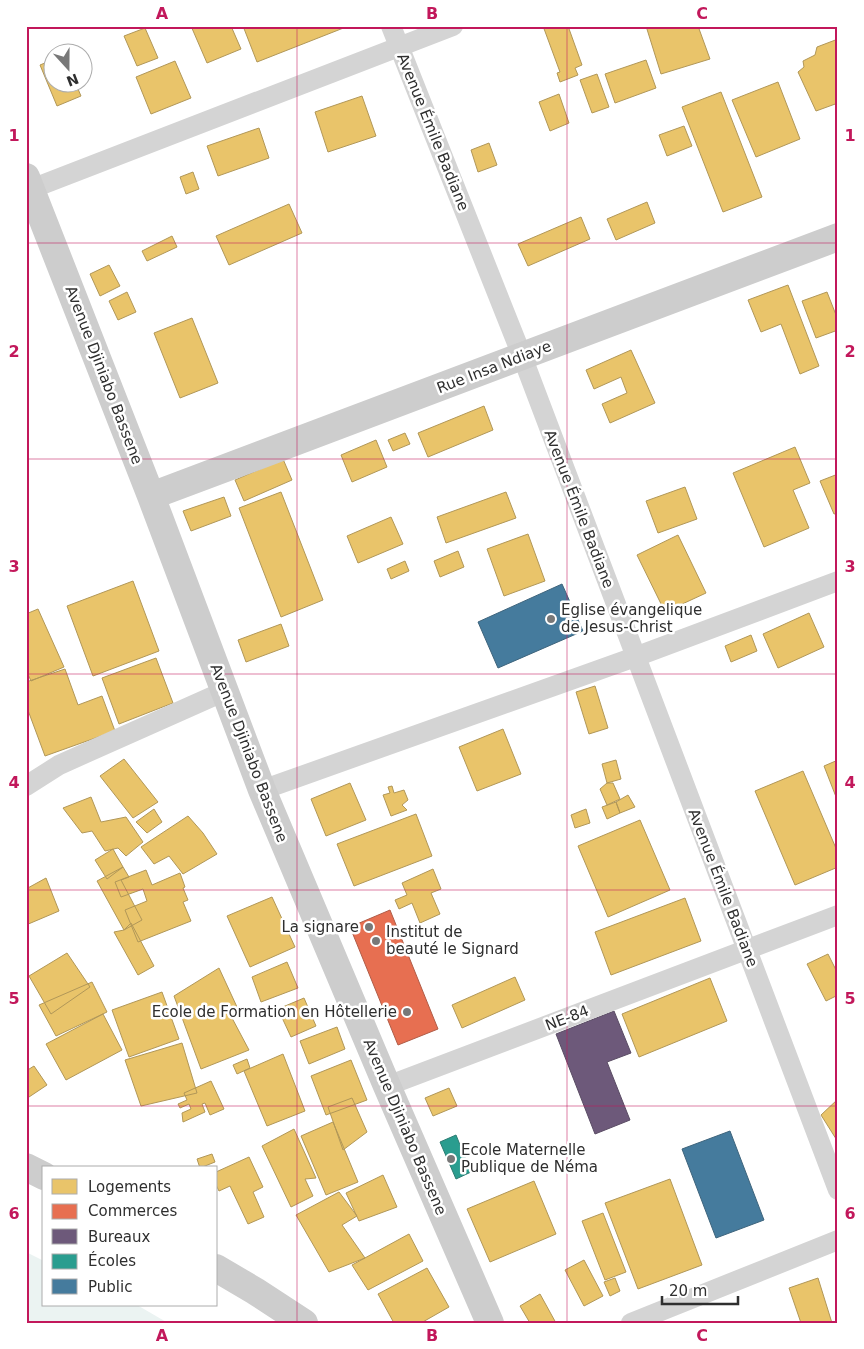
<svg xmlns="http://www.w3.org/2000/svg" width="864" height="1349" viewBox="0 0 864 1349" font-family="'DejaVu Sans',sans-serif">
<style>
.green{fill:#ebf3f2}
.homes{fill:#e9c46a;stroke:#b19758}
.shops{fill:#e76f51;stroke:#b05c47}
.offices{fill:#6d597a;stroke:#5a4c64}
.schools{fill:#2a9d8f;stroke:#2c7c72}
.public{fill:#457b9d;stroke:#3e647c}
.lines{fill:none;stroke-linecap:round;stroke-linejoin:round}
.street{stroke:#d4d4d4;stroke-width:20}
.secondary{stroke:#cdcdcd;stroke-width:28}
.grid{fill:none;stroke:#c2185b;stroke-width:1;stroke-opacity:0.55}
.poi-dot{fill:#787878;stroke:#fff;stroke-width:2}
.labels{text-anchor:middle;dominant-baseline:central;stroke-width:5;stroke-linejoin:round;paint-order:stroke}
.street-label{font-size:15px;fill:#2f2f2f;stroke:#fff}
.poi-label{font-size:15px;fill:#2f2f2f;stroke:#fff;text-anchor:start}
.neatline{fill:none;stroke:#c2185b;stroke-width:2}
.grid-label{font-size:16px;text-anchor:middle;font-weight:bold;fill:#c2185b}
</style>
<rect width="100%" height="100%" fill="#fff"/>
<path class="green" d="M26,1252L44,1261V1305H137L168,1323H26Z"/>
<path class="homes" d="M191,26H231L241,49L207,63Z
M243,26H346V27L257,62Z
M543,26H568L582,65L575,68L578,75L560,82L557,73L560,72Z
M646,26H698L710,59L661,74Z
M145,28L158,58L137,66L124,36Z
M838,39V103L816,111L798,72L804,67L803,61L815,55L817,47Z
M52,60V82H75L81,96L57,106L40,65Z
M646,60L656,88L615,103L605,74Z
M175,61L191,98L151,114L136,77Z
M597,74L609,107L592,113L580,80Z
M778,82L800,139L756,157L732,100Z
M721,92L762,197L723,212L682,107Z
M559,94L569,123L550,131L539,102Z
M362,96L376,136L328,152L315,112Z
M684,126L692,146L667,156L659,135Z
M259,128L269,158L218,176L207,146Z
M489,143L497,165L478,172L471,150Z
M193,172L199,189L186,194L180,177Z
M647,202L655,223L616,240L607,219Z
M289,204L302,233L229,265L216,236Z
M581,217L590,239L528,266L518,244Z
M172,236L177,247L147,261L142,251Z
M109,265L120,286L100,296L90,274Z
M788,285L819,366L800,374L781,324L761,332L748,300Z
M127,292L136,312L118,320L109,301Z
M827,292L838,320V330L816,338L802,301Z
M192,318L218,383L180,398L154,333Z
M631,350L655,403L610,423L602,404L627,393L621,377L594,389L586,370Z
M484,406L493,430L428,457L418,433Z
M405,433L410,444L393,451L388,440Z
M376,440L387,467L352,482L341,455Z
M795,447L810,483L793,490L809,528L764,547L733,473Z
M283,459L292,480L244,501L235,480Z
M838,474V513L834,514L820,481Z
M685,487L697,519L658,533L646,501Z
M281,492L323,600L281,617L239,508Z
M506,492L516,518L446,543L437,517Z
M224,497L231,516L191,531L183,511Z
M391,517L403,544L358,563L347,536Z
M528,534L545,581L504,596L487,549Z
M678,535L706,593L665,612L637,555Z
M458,551L464,567L440,577L434,561Z
M405,561L409,571L391,579L387,569Z
M133,581L159,651L93,676L67,606Z
M38,609L64,667L31,681L26,670V614Z
M809,613L824,647L778,668L763,634Z
M281,624L289,646L246,662L238,640Z
M751,635L757,651L731,662L725,646Z
M156,658L173,703L119,724L102,678Z
M65,669L78,705L102,696L115,731L45,756L26,705V682Z
M595,686L608,728L589,734L576,692Z
M503,729L521,774L477,791L459,747Z
M124,759L158,802L133,818L100,776Z
M616,760L621,779L607,783L602,764Z
M838,760V802L824,766Z
M803,771L838,853V867L795,885L755,791Z
M350,783L366,820L326,836L311,799Z
M607,783H613L620,799L607,805L600,789Z
M392,786L394,793L404,790L408,800L402,805L407,810L391,816L383,795L390,793L388,787Z
M628,795L635,807L620,813L616,802Z
M91,797L101,822L126,817L143,842L126,856L118,848L105,851L92,831L82,833L63,808Z
M616,802L620,813L607,819L602,807Z
M154,809L162,822L147,833L136,822Z
M586,809L590,823L575,828L571,815Z
M416,814L432,856L354,886L337,844Z
M188,816L203,833L217,854L183,874L169,856L154,864L141,847Z
M640,820L670,890L608,917L578,846Z
M113,849L123,867L107,879L95,860Z
M123,867L129,877L121,880L142,920L124,930L97,881Z
M433,869L441,889L431,893L440,914L420,923L412,903L399,909L395,900L407,895L402,883Z
M146,870L152,885L180,873L185,887L183,888L188,900L183,902L191,921L138,942L125,910L147,901L143,889L121,897L115,882Z
M46,878L59,911L26,925V889Z
M272,897L295,947L250,967L227,916Z
M685,898L701,941L611,975L595,932Z
M131,923L154,966L138,975L114,932L124,930Z
M67,953L90,987L51,1014L29,976Z
M828,954L838,974V995L826,1001L807,964Z
M287,962L298,988L261,1002L252,977Z
M219,968L237,1007L232,1018L249,1050L201,1069L174,996Z
M515,977L525,1000L462,1028L452,1005Z
M710,978L727,1021L639,1057L622,1014Z
M92,982L107,1012L56,1036L39,1005Z
M162,992L179,1039L129,1057L112,1010Z
M304,998L316,1026L291,1037L278,1009Z
M103,1014L122,1050L66,1080L46,1044Z
M337,1027L345,1049L309,1064L300,1041Z
M182,1043L197,1093L141,1106L125,1060Z
M283,1054L305,1111L267,1126L244,1071Z
M247,1059L250,1068L237,1074L233,1065Z
M351,1060L367,1100L326,1115L311,1076Z
M34,1066L47,1085L26,1099V1071Z
M211,1081L224,1109L210,1115L205,1103L202,1104L205,1112L183,1122L182,1113L191,1109L189,1104L180,1108L178,1104L187,1100L184,1093Z
M449,1088L457,1106L433,1116L425,1098Z
M352,1098L367,1132L343,1150L328,1107Z
M838,1099V1142L821,1115Z
M333,1122L358,1182L326,1195L301,1136Z
M294,1129L316,1178L305,1179L313,1196L291,1207L262,1146Z
M212,1154L215,1162L200,1168L197,1159Z
M249,1157L263,1187L253,1192L264,1217L248,1224L230,1186L219,1191L216,1185V1172Z
M383,1175L397,1207L359,1221L346,1193Z
M670,1179L702,1265L638,1289L605,1203Z
M534,1181L556,1234L490,1262L467,1209Z
M339,1192L357,1216L342,1225L365,1258L329,1272L296,1215Z
M603,1213L626,1272L605,1280L582,1221Z
M409,1234L423,1261L368,1290L352,1265Z
M584,1260L603,1296L584,1306L565,1270Z
M427,1268L449,1307L421,1323H394L378,1294Z
M615,1278L620,1291L610,1296L604,1282Z
M818,1278L832,1323H801L789,1288Z
M540,1294L556,1323H530L520,1306Z"/>
<path class="shops" d="M390,910L438,1029L398,1045L350,927Z"/>
<path class="offices" d="M614,1011L631,1053L607,1062L630,1120L595,1134L556,1034Z"/>
<path class="schools" d="M456,1135L471,1172L456,1179L440,1142Z"/>
<path class="public" d="M562,584L583,631L498,668L478,622Z
M730,1131L764,1220L716,1238L682,1149Z"/>
<g class="lines">
<path class="street" d="M391,26L522,356L838,1190
M31,189L453,26
M26,786L59,765L225,691
M262,790L635,657L838,581
M387,1086L838,915
M631,1323L838,1240"/>
<path class="secondary" d="M26,177L151,496L262,790L387,1086L490,1323
M151,496L838,237
M26,1167L44,1176
M216,1268L255,1291L304,1323"/>
</g>
<path class="grid" d="M297,26V1323M567,26V1323M26,243H838M26,459H838M26,674H838M26,890H838M26,1106H838"/>
<g class="poi-dot">
<circle cx="551" cy="619" r="5"/>
<circle cx="369" cy="927" r="5"/>
<circle cx="376" cy="941" r="5"/>
<circle cx="407" cy="1012" r="5"/>
<circle cx="451" cy="1159" r="5"/>
</g>
<g class="labels">
<g class="street-label">
<text transform="translate(433 132) rotate(68)">Avenue Émile Badiane</text>
<text transform="translate(494 367) rotate(-21)">Rue Insa Ndiaye</text>
<text transform="translate(104 375) rotate(69)">Avenue Djiniabo Bassene</text>
<text transform="translate(579 509) rotate(69)">Avenue Émile Badiane</text>
<text transform="translate(249 753) rotate(69)">Avenue Djiniabo Bassene</text>
<text transform="translate(723 888) rotate(69)">Avenue Émile Badiane</text>
<text transform="translate(567 1018) rotate(-21)">NE-84</text>
<text transform="translate(405 1127) rotate(67)">Avenue Djiniabo Bassene</text>
</g>
<g class="poi-label">
<text x="561" y="610">Eglise évangelique<tspan x="561" dy="17">de Jesus-Christ</tspan></text>
<text x="359" y="927" text-anchor="end">La signare</text>
<text x="386" y="932">Institut de<tspan x="386" dy="17">beauté le Signard</tspan></text>
<text x="397" y="1012" text-anchor="end">Ecole de Formation en Hôtellerie</text>
<text x="461" y="1150">Ecole Maternelle<tspan x="461" dy="17">Publique de Néma</tspan></text>
</g>
</g>
<rect width="864" height="1349" fill="none" stroke="#ffffff" stroke-width="55"/>
<rect x="42" y="1166" width="175" height="140" fill="#ffffff" stroke="#acacac"/>
<rect x="52" y="1179" width="25" height="15" fill="#e9c46a" stroke="#acacac"/>
<text x="88" y="1192" font-size="15" fill="#2f2f2f">Logements</text>
<rect x="52" y="1204" width="25" height="15" fill="#e76f51" stroke="#acacac"/>
<text x="88" y="1216" font-size="15" fill="#2f2f2f">Commerces</text>
<rect x="52" y="1229" width="25" height="15" fill="#6d597a" stroke="#acacac"/>
<text x="88" y="1242" font-size="15" fill="#2f2f2f">Bureaux</text>
<rect x="52" y="1254" width="25" height="15" fill="#2a9d8f" stroke="#acacac"/>
<text x="88" y="1266" font-size="15" fill="#2f2f2f">Écoles</text>
<rect x="52" y="1279" width="25" height="15" fill="#457b9d" stroke="#acacac"/>
<text x="88" y="1292" font-size="15" fill="#2f2f2f">Public</text>
<g transform="translate(68 68) rotate(159)"><circle r="24" fill="#ffffff" stroke="#acacac"/>
<path d="M0-4L9 19L0 12L-9 19Z" fill="#787878"/>
<text y="-8" font-size="14" font-weight="bold" text-anchor="middle" fill="#2f2f2f">N</text>
</g>
<path d="M662 1296v8h76v-8" fill="none" stroke="#2f2f2f" stroke-width="2.5"/>
<text x="669" y="1296" font-size="15" fill="#2f2f2f" stroke="#ffffff" stroke-width="4" paint-order="stroke">20 m</text>
<rect x="28" y="28" width="808" height="1294" class="neatline"/>
<g class="grid-label">
<text x="162" y="19">A</text>
<text x="432" y="19">B</text>
<text x="702" y="19">C</text>
<text x="14" y="141">1</text>
<text x="850" y="141">1</text>
<text x="14" y="357">2</text>
<text x="850" y="357">2</text>
<text x="14" y="572">3</text>
<text x="850" y="572">3</text>
<text x="14" y="788">4</text>
<text x="850" y="788">4</text>
<text x="14" y="1004">5</text>
<text x="850" y="1004">5</text>
<text x="14" y="1219">6</text>
<text x="850" y="1219">6</text>
<text x="162" y="1341">A</text>
<text x="432" y="1341">B</text>
<text x="702" y="1341">C</text>
</g>
</svg>
